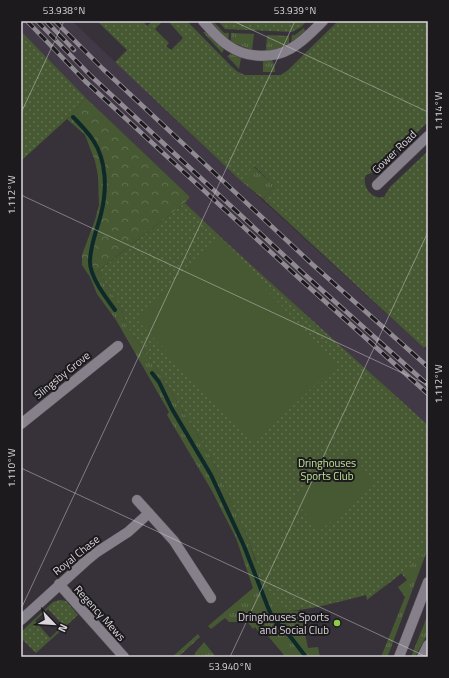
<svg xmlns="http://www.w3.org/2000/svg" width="449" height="678" viewBox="0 0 449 678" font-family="'Titillium Web',sans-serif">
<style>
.built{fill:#423947}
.grass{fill:url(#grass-tufts)}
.forest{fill:url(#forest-crowns)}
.park{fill:url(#park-dots);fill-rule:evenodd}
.pitch{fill:#475933}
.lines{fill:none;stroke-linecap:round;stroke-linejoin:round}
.stream{stroke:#0d292a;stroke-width:4}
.minor-casing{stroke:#534e55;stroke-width:11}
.tertiary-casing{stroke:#534e55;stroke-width:11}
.minor{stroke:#86808a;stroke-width:10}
.tertiary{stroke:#86808a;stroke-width:10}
.rail-casing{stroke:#908b93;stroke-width:4.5}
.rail{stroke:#1d1a1e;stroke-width:3;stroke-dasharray:9;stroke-linecap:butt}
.ticks{fill:none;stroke:#dad6dc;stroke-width:1;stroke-opacity:0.45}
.poi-dot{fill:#8ace47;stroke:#1d1a1e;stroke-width:1.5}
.labels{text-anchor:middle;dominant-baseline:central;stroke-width:4;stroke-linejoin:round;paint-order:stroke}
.street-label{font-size:11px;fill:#dad6dc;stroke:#1d1a1e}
.park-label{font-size:11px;fill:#c1e796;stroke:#1d1a1e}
.poi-label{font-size:11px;fill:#dad6dc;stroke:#1d1a1e;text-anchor:end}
.neatline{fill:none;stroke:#dad6dc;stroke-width:1.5}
.ticks-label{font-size:10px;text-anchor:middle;fill:#dad6dc}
</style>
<defs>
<pattern id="grass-tufts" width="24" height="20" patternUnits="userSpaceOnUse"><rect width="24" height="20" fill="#475933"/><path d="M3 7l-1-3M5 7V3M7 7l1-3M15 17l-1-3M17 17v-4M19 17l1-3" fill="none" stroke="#617050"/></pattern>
<pattern id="forest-crowns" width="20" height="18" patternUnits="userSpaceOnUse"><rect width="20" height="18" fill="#475933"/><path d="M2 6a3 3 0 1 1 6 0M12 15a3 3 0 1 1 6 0" fill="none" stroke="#617050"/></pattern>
<pattern id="park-dots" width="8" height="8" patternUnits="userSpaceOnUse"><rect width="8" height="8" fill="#475933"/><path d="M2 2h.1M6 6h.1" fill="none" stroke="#617050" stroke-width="1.8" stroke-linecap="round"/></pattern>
</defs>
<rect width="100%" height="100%" fill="#37313a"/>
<path class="built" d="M21,21H72L212,154L428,352V425L227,243L185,203L190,197L86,98L21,31Z"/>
<path class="grass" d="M209,21H213L224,33H229L228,41Z
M304,28L305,31L291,43L292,35H295Z
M203,32H206L224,49L222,53Z
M231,33L254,34L252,50L231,42Z
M267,35L289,36V44L275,50L266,51Z
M231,54L241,58L239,69L227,56Z
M272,60L274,64L275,72H263V61Z
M253,166L275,186L263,199L241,181Z
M98,271L122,309L124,322L164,380L212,459L249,541L255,560L290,610L300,611L308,648L318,647L320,657H283L284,655L268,636L261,635L255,627L253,629L244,618L238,622H229L225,618L211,629L208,626L253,588L236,538L223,513L212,491L167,415L169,412L116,320L97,294L90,277Z
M428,534V548L389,653L387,657H381L405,597L398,587L407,580L401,573C416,559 421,553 428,534Z
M428,614V633L415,657H411Z
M204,642L216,657H203L201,655L199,657H194L195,653Z"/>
<path class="forest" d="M86,98L190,197L185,203L90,277L82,265V255L95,220L99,205L98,176L95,161L85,135L67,119Z
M198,634L200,637L178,657H172Z"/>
<path class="park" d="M97,21H143L147,26L152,21H163L155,29L169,43L166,46L171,50L183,38L168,21H187L232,67L238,72L245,75H281L288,70L338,21H428V122L377,171L366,175C362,183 368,195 377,197C378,198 383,197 384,197L390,187L428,151V344L424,348L263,199L275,186L254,166L241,181L115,62L127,50Z
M218,21H307L301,27L292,32L225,29Z
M21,31L86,98L67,119L21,161Z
M185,203L227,243L428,425V534C425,543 422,552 416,559C402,575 383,587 367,600L366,595C349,599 299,614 285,609C278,607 273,600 268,595L249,541L212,459L164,380L124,322L122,309L98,271Z
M60,600L66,601L78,615L36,653L21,638V632L53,602ZM48,609L63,625L50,638L35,621Z"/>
<path class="pitch" d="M219,239L337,365L253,443L135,318Z
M348,450L376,483L320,531L292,498Z"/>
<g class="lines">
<path class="stream" d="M73,117C80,124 87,131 93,140C107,161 107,190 101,214C97,230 90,245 90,262C90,277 106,298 115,310
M152,373L159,382L172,409L211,475L244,546L269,610L274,620L289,635L306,657"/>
<defs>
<path id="minor" d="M203,21C211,30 219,40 229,46C246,58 273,59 290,49C303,42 313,31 323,21
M377,185L428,136
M21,424L118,346
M137,500L174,541L211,598
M59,584L124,657
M21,620L86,561L97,552L128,532L149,513
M422,657L428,645"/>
<path id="tertiary" d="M399,657L428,582"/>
</defs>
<use href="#minor" class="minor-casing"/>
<use href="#tertiary" class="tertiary-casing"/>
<use href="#minor" class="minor"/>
<use href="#tertiary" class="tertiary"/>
<defs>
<path id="rail" d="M27,21L85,81L300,279L428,394
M37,21L91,76L304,274L428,385
M46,21L74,50
M55,21L103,69L312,264L428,367"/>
</defs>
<use href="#rail" class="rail-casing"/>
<use href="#rail" class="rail"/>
</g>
<path class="ticks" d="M233,21L428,112M21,113L64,21M21,195L428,385M21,468L427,657M21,609L295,21M230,657L428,232"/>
<circle class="poi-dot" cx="337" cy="623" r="4"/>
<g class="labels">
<g class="street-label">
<text transform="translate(394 152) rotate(-44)">Gower Road</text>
<text transform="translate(62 375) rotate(-39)">Slingsby Grove</text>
<text transform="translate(76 555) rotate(-39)">Royal Chase</text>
<text transform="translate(100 613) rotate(48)">Regency Mews</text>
</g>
<g class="park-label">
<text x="327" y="463">Dringhouses<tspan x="327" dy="13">Sports Club</tspan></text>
</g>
<g class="poi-label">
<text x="329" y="617">Dringhouses Sports<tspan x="329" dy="13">and Social Club</tspan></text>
</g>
</g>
<rect width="449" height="678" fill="none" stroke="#1d1a1e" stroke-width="44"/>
<g transform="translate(54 624) rotate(115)" stroke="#1d1a1e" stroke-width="3" paint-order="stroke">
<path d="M0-3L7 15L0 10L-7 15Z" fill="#dad6dc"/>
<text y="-6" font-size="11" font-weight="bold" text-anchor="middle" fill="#dad6dc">N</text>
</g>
<rect x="22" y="22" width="405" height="634" class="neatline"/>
<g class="ticks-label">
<text x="64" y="14">53.938°N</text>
<text x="295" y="14">53.939°N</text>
<text transform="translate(438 111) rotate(-90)" y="4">1.114°W</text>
<text transform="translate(11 195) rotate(-90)" y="4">1.112°W</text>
<text transform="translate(438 384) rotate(-90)" y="4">1.112°W</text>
<text transform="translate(11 468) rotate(-90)" y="4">1.110°W</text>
<text x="230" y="670">53.940°N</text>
</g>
</svg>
